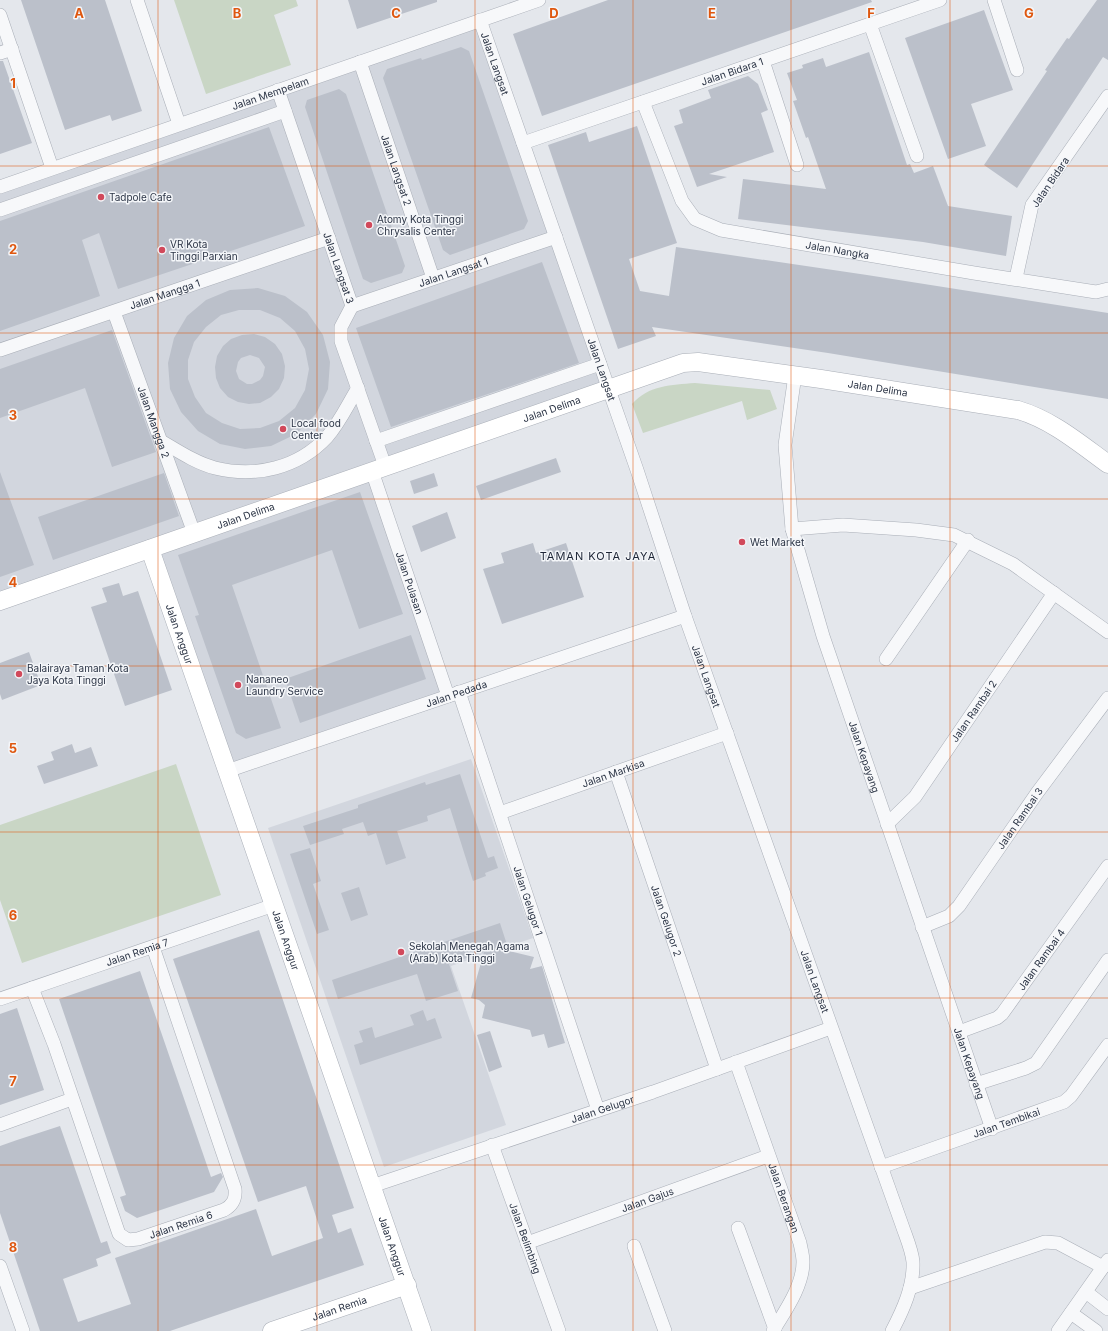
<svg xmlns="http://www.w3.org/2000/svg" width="1108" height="1331" viewBox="0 0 1108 1331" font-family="Inter,sans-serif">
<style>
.built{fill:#d2d6de}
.green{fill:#c9d6c5}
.building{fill:#bbc0ca;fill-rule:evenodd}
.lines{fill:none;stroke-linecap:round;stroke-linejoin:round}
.street-casing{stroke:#a9aeb7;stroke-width:14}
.secondary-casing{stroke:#a9aeb7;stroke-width:19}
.street{stroke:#f7f8fa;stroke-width:13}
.secondary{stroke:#fff;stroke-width:18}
.grid{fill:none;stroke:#df570f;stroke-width:1;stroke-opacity:0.55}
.poi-dot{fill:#d1495b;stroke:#f4f6f9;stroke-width:1.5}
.labels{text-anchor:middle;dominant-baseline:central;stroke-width:3;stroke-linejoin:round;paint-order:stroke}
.street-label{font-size:10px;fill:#2b3445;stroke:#f4f6f9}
.poi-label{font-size:10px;fill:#2b3445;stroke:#f4f6f9;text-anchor:start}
.neighbourhood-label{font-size:11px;letter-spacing:1px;fill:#1d2536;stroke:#f4f6f9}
.grid-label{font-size:13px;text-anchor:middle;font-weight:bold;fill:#df570f;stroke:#f4f6f9;stroke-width:3;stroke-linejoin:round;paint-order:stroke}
</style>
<rect width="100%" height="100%" fill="#e4e7ec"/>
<path class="built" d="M483,14L615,395L379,476L454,700L222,777L146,558L0,609V181Z
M471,759L533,938L451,966L506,1125L384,1167L268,828Z"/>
<path class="green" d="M174,0H296L298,6L274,15L291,65L206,94Z
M695,383L770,390L777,409L747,420L742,401L643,433L632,404C649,385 671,385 695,383Z
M176,764L221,895L22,963L0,900V825Z"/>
<path class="building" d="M21,0H105L142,111L112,121L110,115L65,130Z
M348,0H437V2L357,29Z
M608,0H871L872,2L542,116L513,34Z
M1097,0H1108V60L1103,57L1017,188L984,165L1047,71L1045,70L1067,38L1069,39Z
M984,10L1013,90L971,104L986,146L948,159L905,38Z
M461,47L469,51L528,221L524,229L450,255L443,250L383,78L387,69L421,58L422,60Z
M869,52L907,165L910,164L914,173L933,166L948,206L1012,216L1006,256L923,242L738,219L743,179L826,189L808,137L806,138L793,101L797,100L787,73L803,68L802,65L823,58L826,67Z
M0,61H3L32,143L0,154Z
M748,76L758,84L768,110L761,113L774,152L709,174L727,177L697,187L674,126L683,123L679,110L711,98L708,90Z
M339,89L346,94L405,266L402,273L371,283L363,279L305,107L307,100Z
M637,126L677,243L629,259L640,291L669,296L676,247L867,275L1108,313V399L828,353L652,327L656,336L618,349L548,145L586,132L589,142Z
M269,127L305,226L118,289L99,233L82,240L100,296L0,331V221Z
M542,262L579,363L391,427L356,328Z
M258,288L285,296L307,312L323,335L330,362L328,389L316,414L296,434L271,446L245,449L220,444L198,431L181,412L170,389L168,363L174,338L187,316L206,300L230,290ZM239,310H260L280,318L295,331L305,349L309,369L305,390L295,408L279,421L260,428L240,429L222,423L206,413L195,397L188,379V360L194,342L206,327L221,315Z
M112,330L156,452L112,467L85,388L0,418V369Z
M254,334L265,337L275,344L282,354L285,366L284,378L279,389L271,397L260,403L249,404L238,402L228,397L220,388L216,378L215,367L217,356L223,346L231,339L242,335ZM250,355L259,358L265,367L263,376L260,380L252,384H247L239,379L236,371L238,362L241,358Z
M556,458L561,472L481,500L476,486Z
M0,472L34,565L0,577Z
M164,473L179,516L53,560L38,517Z
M434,473L438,486L414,494L410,481Z
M360,492L403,614L359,629L332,550L232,585L281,728L246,739L236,733L195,616L199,615L178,555Z
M447,512L456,538L421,552L412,526Z
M533,543L536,553L566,543L584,597L502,624L483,569L504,563L501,553Z
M119,583L123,596L138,591L172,690L125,706L91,607L107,602L102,588Z
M411,635L426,679L300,723L285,679Z
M29,652L41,685L2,700L0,694V663Z
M72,744L75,753L91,747L98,766L44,784L37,766L54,760L51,752Z
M460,774L488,858L494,856L498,868L485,873L486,876L473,881L450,808L427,816L428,821L397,831L406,858L386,865L376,833L368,836L363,822L342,829L344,834L310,845L303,826L358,808V805L425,782L426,785Z
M310,848L321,881L313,884L329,930L317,934L290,854Z
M359,887L368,915L351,921L341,893Z
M500,923L509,951L534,957L530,969L542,966L565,1043L548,1048L544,1034L532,1037L530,1030L482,1018L485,1005L479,1000L471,998L484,952L449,964L458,991L426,1001L417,974L338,999L332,980Z
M259,930L354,1208L332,1215L338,1233L351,1228L364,1265L170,1331H40L0,1213V1146L17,1140L60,1126L101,1243L107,1241L111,1253L96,1259L98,1266L63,1279L78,1322L131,1304L115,1258L256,1209L272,1256L323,1238L306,1186L258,1202L173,959Z
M140,971L211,1177L221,1173L223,1177L214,1192L137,1218L125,1211L120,1197L126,1195L59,999Z
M17,1008L44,1090L0,1105V1014Z
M423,1010L427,1021L435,1018L442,1038L360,1065L354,1045L363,1042L359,1031L372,1027L375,1038L414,1025L410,1015Z
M490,1031L502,1067L489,1072L477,1035Z"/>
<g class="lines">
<defs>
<g id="street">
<path d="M137,0L179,124"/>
<path d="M994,0L1017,70"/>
<path d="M0,15L52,168"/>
<path id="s1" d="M480,20L637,470L685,616L902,1225C906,1237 912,1250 913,1262C914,1286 903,1310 892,1331"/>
<path d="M870,24L917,156"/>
<path d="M0,53L12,49"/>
<path d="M763,61L797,165"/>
<path id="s2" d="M360,62L433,278"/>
<path id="s3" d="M278,90L352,306L341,327V341L385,466"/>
<path id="s4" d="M643,102L682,201L695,219L721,230L974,273L1096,292L1108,289"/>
<path id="s5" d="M523,143L940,0"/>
<path id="s6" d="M0,187L539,0"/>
<path d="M0,210L285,111"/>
<path d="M1016,278L1032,205L1108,96"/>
<path id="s7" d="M352,306L556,237"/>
<path id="s8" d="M114,312L194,533"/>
<path id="s9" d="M0,350L329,238"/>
<path id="s10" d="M795,375L785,445L792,529L823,636L992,1129"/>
<path d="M161,441C178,451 196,463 215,468C256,478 298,468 327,437C340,422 348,404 358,388"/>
<path d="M376,441L600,364"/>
<path id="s11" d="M372,471L448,696"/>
<path d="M792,529L843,525L916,530L954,535L1013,564L1108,632"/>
<path d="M886,659L968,540"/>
<path id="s12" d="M459,692L598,1110"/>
<path id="s13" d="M227,771L685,616"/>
<path id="s14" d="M616,772L717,1069"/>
<path id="s15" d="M500,813L727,733"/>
<path id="s16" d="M887,824L915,797L1054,593"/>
<path id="s17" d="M922,927L949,916L959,906L1037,793L1108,698"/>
<path id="s18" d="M32,988L54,1044L119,1234L128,1240L138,1239L224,1210C233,1205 236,1199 235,1189L153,947"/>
<path id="s19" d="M0,999L274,905"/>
<path id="s20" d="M959,1032L997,1018L1002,1014L1108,866"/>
<path id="s21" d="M736,1062L800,1243C801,1249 803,1255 803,1262C803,1286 785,1311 773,1331"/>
<path d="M976,1084L1026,1068L1036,1063L1108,960"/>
<path d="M0,1125L72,1099"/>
<path id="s22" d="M492,1145L559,1331"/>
<path id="s23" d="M881,1167L1064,1102L1071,1096L1108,1045"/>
<path id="s24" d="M372,1186L653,1092L831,1028"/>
<path d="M738,1228L775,1329"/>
<path id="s25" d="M527,1243L768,1156"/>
<path d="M634,1246L665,1331"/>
<path d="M0,1266L23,1331"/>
<path d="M910,1288L1045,1242L1058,1243L1103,1267"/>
<path d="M1086,1292L1108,1309"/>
<path d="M1071,1313L1096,1331"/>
<path d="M1058,1331L1108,1260"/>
</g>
<g id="secondary">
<path id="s26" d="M150,549L422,1331"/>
<path id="s27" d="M0,601L683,363L698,362L821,379L1018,410C1052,420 1079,443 1108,464"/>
<path id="s28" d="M272,1331L407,1285"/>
</g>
</defs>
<use href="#street" class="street-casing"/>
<use href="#secondary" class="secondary-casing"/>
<use href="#street" class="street"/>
<use href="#secondary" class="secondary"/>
</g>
<path class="grid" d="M158,0V1331M317,0V1331M475,0V1331M633,0V1331M791,0V1331M950,0V1331M0,166H1108M0,333H1108M0,499H1108M0,666H1108M0,832H1108M0,998H1108M0,1165H1108"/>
<g class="poi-dot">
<circle cx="101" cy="197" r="4"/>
<circle cx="369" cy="225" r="4"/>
<circle cx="162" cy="250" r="4"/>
<circle cx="283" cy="429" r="4"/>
<circle cx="742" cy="542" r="4"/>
<circle cx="19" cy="674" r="4"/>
<circle cx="238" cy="685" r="4"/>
<circle cx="401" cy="952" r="4"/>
</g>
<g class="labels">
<g class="street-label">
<text stroke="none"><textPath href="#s1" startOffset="46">Jalan Langsat</textPath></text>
<text stroke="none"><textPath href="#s5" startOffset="221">Jalan Bidara 1</textPath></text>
<text stroke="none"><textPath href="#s6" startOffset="286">Jalan Mempelam</textPath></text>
<text stroke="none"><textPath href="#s2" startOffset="114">Jalan Langsat 2</textPath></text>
<text transform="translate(1050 182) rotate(-56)">Jalan Bidara</text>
<text stroke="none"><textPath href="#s4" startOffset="275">Jalan Nangka</textPath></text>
<text stroke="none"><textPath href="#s3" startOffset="188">Jalan Langsat 3</textPath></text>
<text stroke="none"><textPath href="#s7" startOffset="107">Jalan Langsat 1</textPath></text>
<text stroke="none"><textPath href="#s9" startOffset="174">Jalan Mangga 1</textPath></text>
<text stroke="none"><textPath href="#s1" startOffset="370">Jalan Langsat</textPath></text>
<text stroke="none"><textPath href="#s27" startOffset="920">Jalan Delima</textPath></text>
<text stroke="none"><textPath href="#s27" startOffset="584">Jalan Delima</textPath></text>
<text stroke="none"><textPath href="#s8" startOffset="117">Jalan Mangga 2</textPath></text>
<text stroke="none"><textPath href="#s27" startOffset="260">Jalan Delima</textPath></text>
<text stroke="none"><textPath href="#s11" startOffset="118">Jalan Pulasan</textPath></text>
<text stroke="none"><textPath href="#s26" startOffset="90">Jalan Anggur</textPath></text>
<text stroke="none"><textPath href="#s1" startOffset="694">Jalan Langsat</textPath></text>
<text stroke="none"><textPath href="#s13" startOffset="242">Jalan Pedada</textPath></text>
<text stroke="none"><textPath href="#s16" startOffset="143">Jalan Rambai 2</textPath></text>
<text stroke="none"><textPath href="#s10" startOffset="394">Jalan Kepayang</textPath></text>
<text stroke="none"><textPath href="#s15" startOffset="120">Jalan Markisa</textPath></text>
<text stroke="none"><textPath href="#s17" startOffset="150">Jalan Rambai 3</textPath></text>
<text stroke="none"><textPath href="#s12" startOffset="220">Jalan Gelugor 1</textPath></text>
<text stroke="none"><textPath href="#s14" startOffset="157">Jalan Gelugor 2</textPath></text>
<text stroke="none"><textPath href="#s26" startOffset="414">Jalan Anggur</textPath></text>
<text stroke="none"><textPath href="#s19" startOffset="145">Jalan Remia 7</textPath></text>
<text stroke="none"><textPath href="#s20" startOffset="114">Jalan Rambai 4</textPath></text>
<text stroke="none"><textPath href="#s1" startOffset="1018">Jalan Langsat</textPath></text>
<text stroke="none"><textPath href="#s10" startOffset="718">Jalan Kepayang</textPath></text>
<text stroke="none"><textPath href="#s24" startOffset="243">Jalan Gelugor</textPath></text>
<text stroke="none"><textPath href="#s23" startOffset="133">Jalan Tembikai</textPath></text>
<text stroke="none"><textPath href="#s21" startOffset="144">Jalan Berangan</textPath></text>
<text stroke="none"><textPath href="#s25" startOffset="128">Jalan Gajus</textPath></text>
<text stroke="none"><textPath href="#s18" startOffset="327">Jalan Remia 6</textPath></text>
<text stroke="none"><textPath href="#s22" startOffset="99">Jalan Belimbing</textPath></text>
<text stroke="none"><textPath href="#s26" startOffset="738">Jalan Anggur</textPath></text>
<text stroke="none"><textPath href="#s28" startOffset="71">Jalan Remia</textPath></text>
</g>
<g class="poi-label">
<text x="109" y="197">Tadpole Cafe</text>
<text x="377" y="219">Atomy Kota Tinggi<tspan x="377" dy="12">Chrysalis Center</tspan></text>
<text x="170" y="244">VR Kota<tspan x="170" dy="12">Tinggi Parxian</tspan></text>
<text x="291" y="423">Local food<tspan x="291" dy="12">Center</tspan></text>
<text x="750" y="542">Wet Market</text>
<text x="27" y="668">Balairaya Taman Kota<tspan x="27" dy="12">Jaya Kota Tinggi</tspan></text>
<text x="246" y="679">Nananeo<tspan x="246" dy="12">Laundry Service</tspan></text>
<text x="409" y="946">Sekolah Menegah Agama<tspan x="409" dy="12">(Arab) Kota Tinggi</tspan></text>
</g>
<g class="neighbourhood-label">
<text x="598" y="556">TAMAN KOTA JAYA</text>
</g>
</g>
<g class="grid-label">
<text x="79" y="18">A</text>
<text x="237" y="18">B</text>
<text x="396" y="18">C</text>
<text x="554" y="18">D</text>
<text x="712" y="18">E</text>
<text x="871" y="18">F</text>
<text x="1029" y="18">G</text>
<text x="13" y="88">1</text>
<text x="13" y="254">2</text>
<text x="13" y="420">3</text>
<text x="13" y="587">4</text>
<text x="13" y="753">5</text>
<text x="13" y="920">6</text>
<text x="13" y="1086">7</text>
<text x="13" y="1252">8</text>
</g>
</svg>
